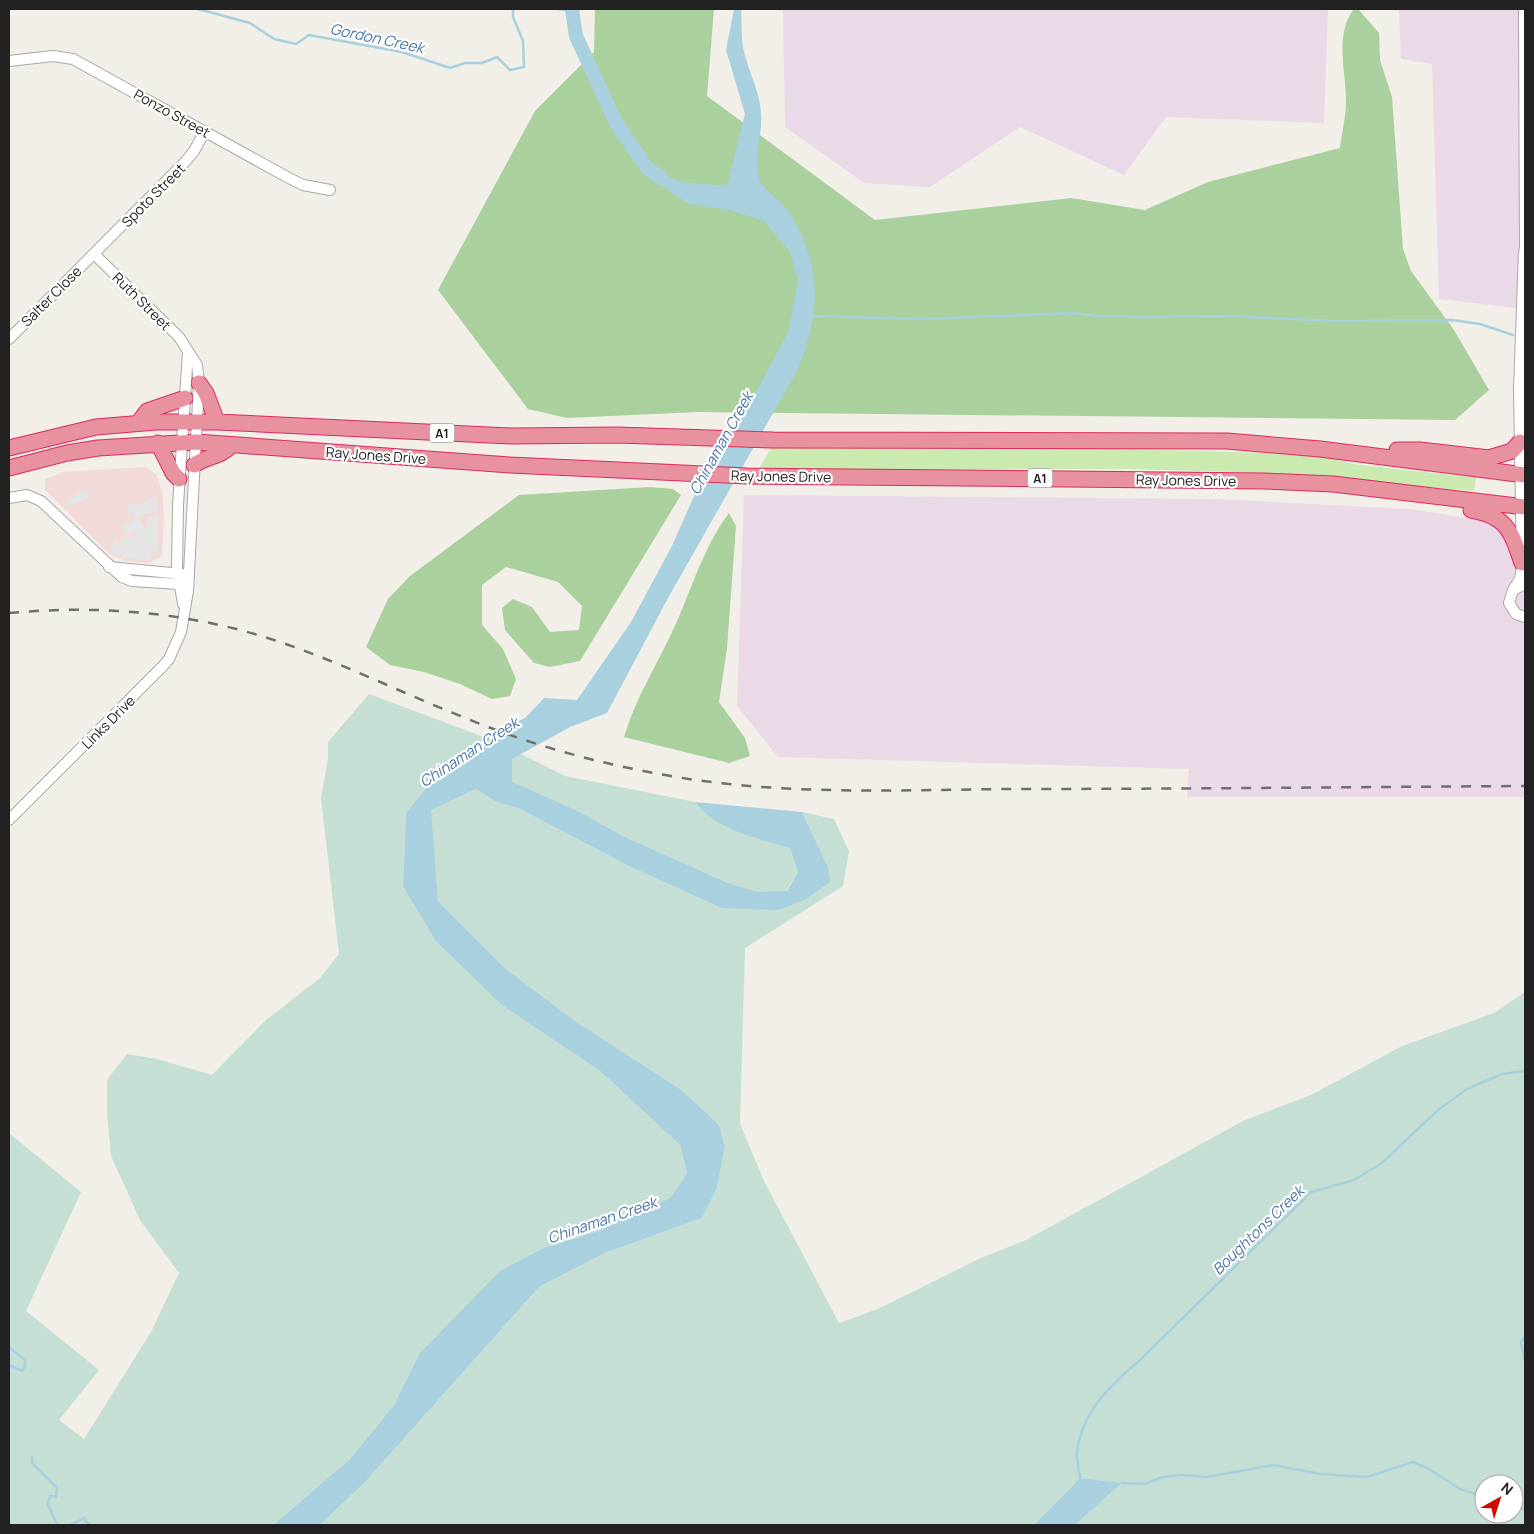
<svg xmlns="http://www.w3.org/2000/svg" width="1534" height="1534" viewBox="0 0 1534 1534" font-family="Manrope,sans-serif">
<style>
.commercial{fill:#f1dad8}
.industrial{fill:#eadae7}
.grass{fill:#caeaaf}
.forest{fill:#aad09e}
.wetland{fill:#c5dfd4;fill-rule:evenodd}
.parking{fill:#e5e5e5}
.water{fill:#a9d0de}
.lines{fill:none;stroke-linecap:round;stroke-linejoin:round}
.stream{stroke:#a9d0de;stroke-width:2.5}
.river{stroke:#a9d0de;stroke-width:14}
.minor-casing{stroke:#a8a8a8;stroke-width:12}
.highway-casing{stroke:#d92b60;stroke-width:17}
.minor{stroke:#fff;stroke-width:10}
.highway{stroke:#e7929e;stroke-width:15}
.rail{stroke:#6f6f6f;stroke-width:2.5;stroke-dasharray:10 10;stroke-linecap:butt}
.labels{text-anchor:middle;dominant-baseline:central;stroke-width:4.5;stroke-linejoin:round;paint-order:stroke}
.shield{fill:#fff;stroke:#646464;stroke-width:1}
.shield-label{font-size:12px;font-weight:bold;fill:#212121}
.street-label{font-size:14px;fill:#212121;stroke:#fff}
.water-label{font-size:15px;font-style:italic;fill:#4a76a9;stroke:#fff}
</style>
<rect width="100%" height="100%" fill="#f1efe8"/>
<path class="commercial" d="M145,467L156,474L162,492L164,515L162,556L148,563L125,561L111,555L45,490V479L64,472Z"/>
<path class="industrial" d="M783,9H1328L1324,123L1166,117L1124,175L1020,127L930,187L864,183L785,127Z
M1399,9H1525V309L1439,299L1432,64L1401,59Z
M744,495L1212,499L1409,509L1525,527V797H1187L1189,769L778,757L737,706Z"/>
<path class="grass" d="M771,448L1130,449L1267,453L1322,457L1354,464L1476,478L1474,491L1269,473L1132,469H759Z"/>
<path class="forest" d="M595,9H714L707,96L875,220L1071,198L1145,210L1208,182L1340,148C1342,132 1346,116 1346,101C1346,70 1334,35 1354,9H1358L1379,33L1380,60L1392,97L1403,249L1411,271L1454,330L1489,390L1455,420L697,412L567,418L528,409L438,290L535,111L594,52Z
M650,487L673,489L681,495L580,661L550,667L534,663L505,630L502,608L513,599L532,607L550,632L579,630L582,606L558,582L506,567L482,585V625L503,649L516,679L510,696L492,699L460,684L424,672L390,665L366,647L388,599L410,576L519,495Z
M729,513L736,526L727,648L719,702L745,738L750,756L729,763L624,737C636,697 656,667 673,630C691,592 703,547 729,513Z"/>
<path class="wetland" d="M369,694L484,737L471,744L468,757L434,778L406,813L403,886L503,1006L600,1071L680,1145L687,1173L670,1198L601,1230L544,1248L419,1354L394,1405L349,1460L273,1525H9V1133L81,1192L26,1311L99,1370L59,1420L84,1439L151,1332L179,1273L140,1220L111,1156L107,1112V1080L127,1054L157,1059L212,1075L266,1020L319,979L339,954L321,798L328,759V742Z
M521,754L565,776L695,802C714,828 761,840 790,848L798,872L786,891L757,893L728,883L623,836L578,811L512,783V759Z
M476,789L496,802L518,808L627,865L779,910L828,867L802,812L834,819L849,851L843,886L745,948L740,1124L764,1181L839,1323L878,1309L981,1258L1026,1240L1245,1120L1311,1095L1402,1046L1494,1013L1525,992V1525H1075L1122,1483L1080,1478L1034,1525H320L365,1482L539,1287L605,1253L702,1218L717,1188L725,1147L680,1089L575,1021L505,968L438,901L430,810ZM1484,1484H1514V1514H1484Z"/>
<path class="parking" d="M83,491H88L89,497L68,507L65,502Z
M156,495L158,510L138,517L144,527L127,536L121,527L136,518L133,513L128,512V505L141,504Z
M148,516H158L157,554H151L150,560L122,558V553L117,557L109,549L116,541L120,546L121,538H136L137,530L147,528Z"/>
<path class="water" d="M734,9H741C742,21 741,35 743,47C747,69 760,91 761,113C763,138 752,153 760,181C762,187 782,202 788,211C823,264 821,314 797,371L668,598L607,713L570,727L512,759V782L578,811L623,836L728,883L757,892L787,891L798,872L790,848C758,839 716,830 695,802L802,812L828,867L830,882L806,899L779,910L722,908L627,865L518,808L496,802L476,789L431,810L438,901L505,968L575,1021L680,1089L719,1125L725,1147L717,1188L702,1218L605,1253L539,1287L365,1482L320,1525H273L349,1460L394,1405L419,1354L500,1271L544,1248L601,1230L670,1198L687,1173L680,1145L600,1071L503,1006L436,941L403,886L406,813L434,778L468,757L471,744L525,718L544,698L577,700L631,622L672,546L694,496L724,439L760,385L789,330L798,280L790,252L764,221L729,210L689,204L670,192L647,168L680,182L727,186L745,114L726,50Z
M1080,1478L1122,1483L1075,1525H1034Z"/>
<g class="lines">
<path class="stream" d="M198,9L250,23L274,39L296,44L309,35L402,52L450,68L465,63H482L497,57L510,70L524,67L523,41L513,17V9
M558,9L573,11
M812,316L921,319L1073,313L1095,316L1144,317L1228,316L1337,321L1452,320L1480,324L1513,335
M1525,1336L1521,1342L1525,1362
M9,1347L25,1360V1366L22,1371L9,1365
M32,1457V1463L57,1488L56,1497L50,1496L48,1504L57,1525
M1080,1478C1079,1469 1076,1459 1077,1451C1083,1410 1111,1385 1140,1360L1311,1192L1354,1180L1382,1163L1438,1110L1467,1089L1502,1074L1525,1071
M1122,1483L1145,1484L1163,1477L1185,1475L1207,1477L1274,1465L1320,1474L1367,1477L1413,1462L1429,1469L1460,1489L1484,1497
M1514,1506L1525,1509
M70,1525L84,1518L89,1525"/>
<path class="river" d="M572,9L576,36L616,123L647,168L662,179"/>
<defs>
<path id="minor" d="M1524,9L1525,258
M9,61L53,56L73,59L287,177L303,185L330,190
M9,339L185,162L194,151L205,131
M9,498L27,495L41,501L122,577L132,581L178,584L184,581
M109,567L182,574
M1525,584L1513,590L1509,603L1516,614L1525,617
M1513,590L1520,579L1522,568L1519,389L1524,252
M183,604L177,568L178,505L188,351
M9,820L163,666L169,659L181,632L188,591L199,383L197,365L179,337L94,254"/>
<path id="highway" d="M199,383L206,393L217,422
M138,423L147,411L185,398
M158,443L173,473L179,479
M9,448L96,427L156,422H217L512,436L617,435L773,440L1227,441L1320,449L1525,475
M1397,450H1420L1489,458L1512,451L1520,442
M194,465C209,455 219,458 232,445
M9,468L67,453L98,448L196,442L510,465L747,476L1264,481L1333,484L1525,507
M1471,510C1507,516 1511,531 1522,563"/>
</defs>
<use href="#minor" class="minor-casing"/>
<use href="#highway" class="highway-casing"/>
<use href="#minor" class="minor"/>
<use href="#highway" class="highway"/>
<path class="rail" d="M9,613C87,606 163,610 240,630C317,650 389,688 463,717C528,744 596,763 665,775C780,796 897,790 1013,789C1184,789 1354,787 1525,786"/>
</g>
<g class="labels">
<g class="shield">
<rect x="429.5" y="423.5" width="25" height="19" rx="4"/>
<rect x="1027.5" y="468.5" width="25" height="19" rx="4"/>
</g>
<g class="shield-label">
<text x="442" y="433">A1</text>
<text x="1040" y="478">A1</text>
</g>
<g class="street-label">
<text transform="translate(172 113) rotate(29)">Ponzo Street</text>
<text transform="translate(153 195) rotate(-45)">Spoto Street</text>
<text transform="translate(51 296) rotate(-45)">Salter Close</text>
<text transform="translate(142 301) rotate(45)">Ruth Street</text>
<text transform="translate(376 455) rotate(4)">Ray Jones Drive</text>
<text transform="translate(781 476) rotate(1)">Ray Jones Drive</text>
<text transform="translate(1186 480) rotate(1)">Ray Jones Drive</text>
<text transform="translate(108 722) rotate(-45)">Links Drive</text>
</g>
<g class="water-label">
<text transform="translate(377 38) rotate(12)">Gordon Creek</text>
<text transform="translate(721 443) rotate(-61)">Chinaman Creek</text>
<text transform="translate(469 752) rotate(-33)">Chinaman Creek</text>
<text transform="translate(602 1220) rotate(-19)">Chinaman Creek</text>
<text transform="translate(1258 1230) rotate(-44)">Boughtons Creek</text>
</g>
</g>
<rect width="1534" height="1534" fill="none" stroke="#212121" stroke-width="20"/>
<g transform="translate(1499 1499) rotate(39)"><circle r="24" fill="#ffffff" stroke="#a6a6a6"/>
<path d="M0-4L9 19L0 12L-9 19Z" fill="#cf0b03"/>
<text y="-8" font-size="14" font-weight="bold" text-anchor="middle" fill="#212121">N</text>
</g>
</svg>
